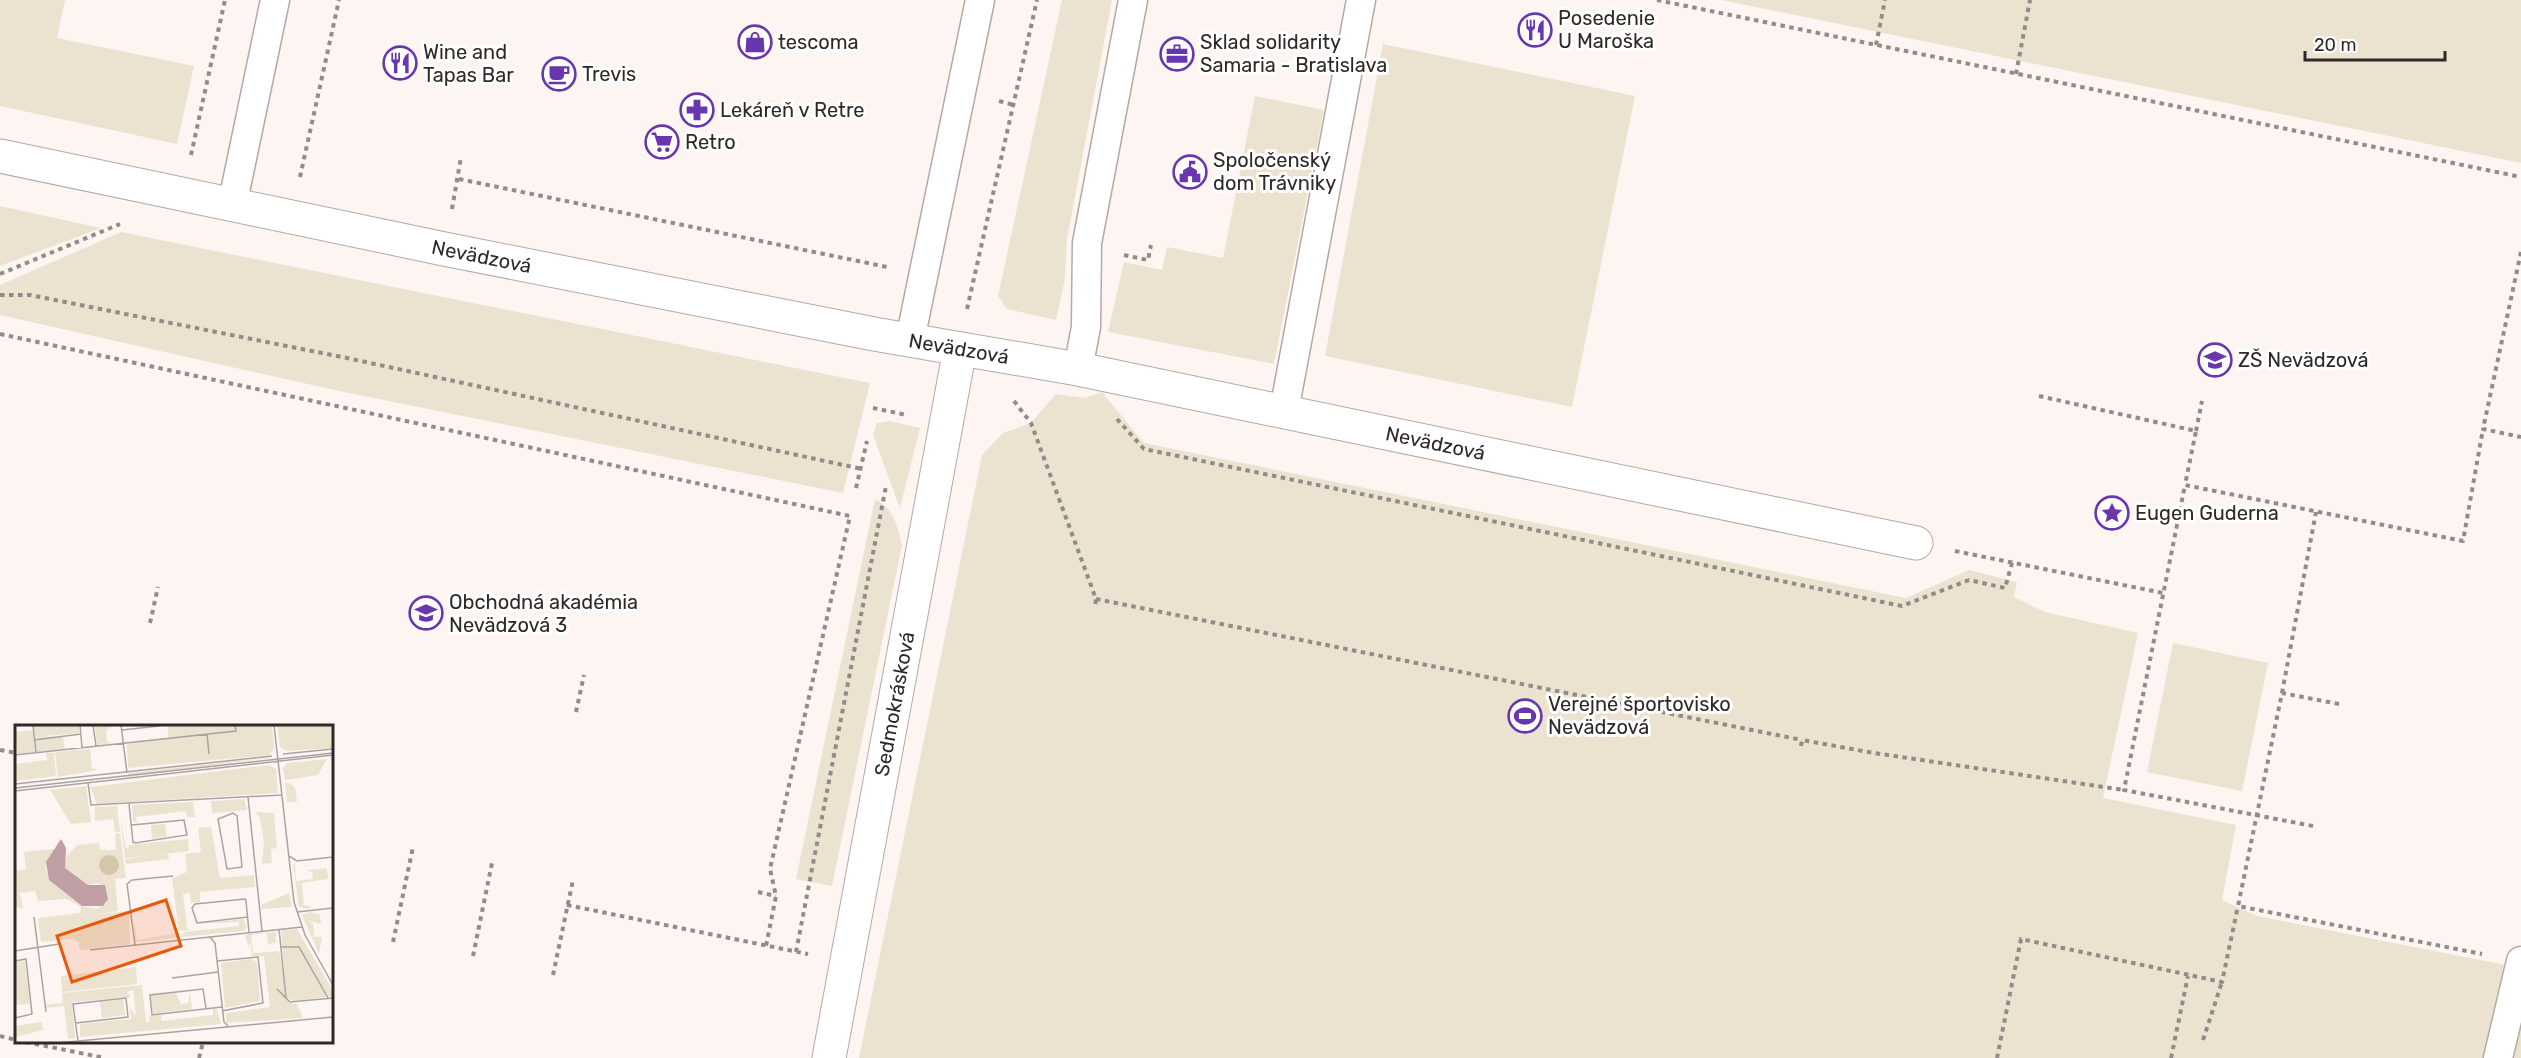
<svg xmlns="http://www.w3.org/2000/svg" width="2521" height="1058" viewBox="0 0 2521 1058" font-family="Rubik,sans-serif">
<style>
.green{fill:#ebe3d0}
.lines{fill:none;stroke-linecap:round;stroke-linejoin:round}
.service-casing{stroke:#b6a9a4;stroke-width:31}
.minor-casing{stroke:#b6a9a4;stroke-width:35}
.path{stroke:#928c89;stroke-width:4;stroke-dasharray:4.5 4.5;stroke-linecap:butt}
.service{stroke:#fff;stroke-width:28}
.minor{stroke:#fff;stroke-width:33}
.labels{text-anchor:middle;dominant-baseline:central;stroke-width:6;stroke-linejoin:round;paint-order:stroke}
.poi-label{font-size:20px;fill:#2e2927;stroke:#fff;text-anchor:start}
.street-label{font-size:20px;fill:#2e2927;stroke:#fff}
.inset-road{fill:none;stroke:#aaa3a1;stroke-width:1.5}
.view{fill:#e8590c;fill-opacity:0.15;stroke:#e8590c;stroke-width:3}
.inset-edge{fill:none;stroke:#2e2927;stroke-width:3}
</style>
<rect width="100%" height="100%" fill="#fdf5f2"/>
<path class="green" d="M0,0H65L57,38L194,66L177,144L0,106Z
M1062,0H1112L1067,239L1065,278L1056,320L1007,309L998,296Z
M1721,0H2521V163Z
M1383,44L1635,96L1572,407L1325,356Z
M1255,96L1324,110L1274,364L1108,332L1124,262L1162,270L1167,247L1223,258Z
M0,206L101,228L0,266Z
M121,232L870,383L843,493L339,391L0,315V285Z
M1102,392L1144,443L1906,598L1969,570L2017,582L2014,597L2045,612L2138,633L2103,798L2236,825L2222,900L2257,916L2521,968V1058H859L982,455L1003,433L1031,423L1056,394L1084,398Z
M890,421L920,428L900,508L873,435L877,423Z
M875,499C894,509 897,525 902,545L832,886L796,879Z
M2173,643L2268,663L2242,791L2147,772Z"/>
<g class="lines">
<defs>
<path id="service" d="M232,206L275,0
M910,340L980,0
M1078,369L1086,327L1087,243L1133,0
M1284,411L1361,0
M2498,1058L2521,961"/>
<g id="minor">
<path id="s1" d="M0,156L444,249L874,334L1078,369L1916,543"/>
<path id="s2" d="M829,1058L960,349"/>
</g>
</defs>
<use href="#service" class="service-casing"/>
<use href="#minor" class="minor-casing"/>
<path class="path" d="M1657,0L2521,177
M1876,45L1885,0
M2016,74L2030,0
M999,101L1014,105
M191,155L225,0
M300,177L339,0
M459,179L887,267
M452,209L461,157
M2521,252L2483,429L2521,437
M1124,255L1148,260L1151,245
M0,274L120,224
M0,295H30L347,358L862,469
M967,309L1037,0
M0,334L850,516L770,869L776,896L766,946
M2039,396L2196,431L2185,485
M1014,401L1031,423L1096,599L1095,607
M873,408L907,415
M1117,419L1144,449L1902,606L1969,580L2005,588L2012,563
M2196,431L2202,401
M856,488L867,441
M1955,551L2163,593
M1096,599L1802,740
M150,623L158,587
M2282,693L2316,512
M2339,704L2282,693L2238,906L2482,954
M576,712L584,675
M1801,746L1802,740L1874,753L2124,790
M0,750L16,753
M2313,826L2124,790L2185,485L2463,541L2483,429
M758,892L776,896
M567,905L808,954
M393,942L413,847
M796,952L886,486
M473,956L492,863
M553,975L573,880
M0,1036L16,1040
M2203,1040L2222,982
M26,1042L105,1058
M199,1058L203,1042
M1997,1058L2021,939L2222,982L2238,906
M2171,1058L2188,976"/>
<use href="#service" class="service"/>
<use href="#minor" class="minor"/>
</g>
<defs>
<symbol id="restaurant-ring" viewBox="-11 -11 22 22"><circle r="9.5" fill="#fff" stroke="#6836ad" stroke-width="1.5"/><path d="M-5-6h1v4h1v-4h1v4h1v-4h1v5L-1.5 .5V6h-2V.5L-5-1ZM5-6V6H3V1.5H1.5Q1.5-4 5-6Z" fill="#6836ad"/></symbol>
<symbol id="shop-ring" viewBox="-11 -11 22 22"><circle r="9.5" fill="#fff" stroke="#6836ad" stroke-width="1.5"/><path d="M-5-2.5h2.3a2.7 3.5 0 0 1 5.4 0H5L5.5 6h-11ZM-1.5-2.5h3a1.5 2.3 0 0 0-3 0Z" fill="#6836ad"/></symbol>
<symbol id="office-ring" viewBox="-11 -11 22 22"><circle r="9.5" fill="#fff" stroke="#6836ad" stroke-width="1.5"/><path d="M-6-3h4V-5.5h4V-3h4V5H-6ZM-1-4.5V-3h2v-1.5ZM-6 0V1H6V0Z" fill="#6836ad"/></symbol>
<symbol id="cafe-ring" viewBox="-11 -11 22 22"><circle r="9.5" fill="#fff" stroke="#6836ad" stroke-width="1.5"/><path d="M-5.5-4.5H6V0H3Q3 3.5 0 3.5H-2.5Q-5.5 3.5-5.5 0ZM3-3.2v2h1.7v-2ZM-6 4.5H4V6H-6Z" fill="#6836ad"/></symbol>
<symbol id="pharmacy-ring" viewBox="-11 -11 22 22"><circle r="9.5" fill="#fff" stroke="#6836ad" stroke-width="1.5"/><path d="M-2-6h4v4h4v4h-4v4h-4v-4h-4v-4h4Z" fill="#6836ad"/></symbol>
<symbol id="supermarket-ring" viewBox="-11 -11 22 22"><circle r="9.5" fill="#fff" stroke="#6836ad" stroke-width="1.5"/><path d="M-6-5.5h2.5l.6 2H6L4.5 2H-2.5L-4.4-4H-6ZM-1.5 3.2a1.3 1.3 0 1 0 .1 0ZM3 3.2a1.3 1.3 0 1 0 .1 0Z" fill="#6836ad"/></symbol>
<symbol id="civic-ring" viewBox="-11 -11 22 22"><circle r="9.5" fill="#fff" stroke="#6836ad" stroke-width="1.5"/><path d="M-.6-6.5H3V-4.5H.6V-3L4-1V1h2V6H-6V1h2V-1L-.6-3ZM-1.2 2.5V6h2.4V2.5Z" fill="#6836ad"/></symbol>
<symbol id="school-ring" viewBox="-11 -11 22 22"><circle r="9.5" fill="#fff" stroke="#6836ad" stroke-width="1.5"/><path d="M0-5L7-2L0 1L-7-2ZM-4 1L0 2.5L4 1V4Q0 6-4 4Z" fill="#6836ad"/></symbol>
<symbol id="sight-ring" viewBox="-11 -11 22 22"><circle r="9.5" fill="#fff" stroke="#6836ad" stroke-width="1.5"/><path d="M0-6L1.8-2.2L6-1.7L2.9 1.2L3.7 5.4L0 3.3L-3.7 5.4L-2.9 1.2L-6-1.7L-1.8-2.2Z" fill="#6836ad"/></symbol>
<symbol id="stadium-ring" viewBox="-11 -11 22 22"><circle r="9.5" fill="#fff" stroke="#6836ad" stroke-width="1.5"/><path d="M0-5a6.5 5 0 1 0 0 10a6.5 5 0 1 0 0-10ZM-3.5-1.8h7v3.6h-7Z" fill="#6836ad"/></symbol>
</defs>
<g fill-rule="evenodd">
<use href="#restaurant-ring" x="1516" y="11" width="38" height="38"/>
<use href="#shop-ring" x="736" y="23" width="38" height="38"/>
<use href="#office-ring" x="1158" y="35" width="38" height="38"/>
<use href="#restaurant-ring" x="381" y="44" width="38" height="38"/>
<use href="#cafe-ring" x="540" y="55" width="38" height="38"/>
<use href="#pharmacy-ring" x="678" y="91" width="38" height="38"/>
<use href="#supermarket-ring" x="643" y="123" width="38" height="38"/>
<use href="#civic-ring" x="1171" y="153" width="38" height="38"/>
<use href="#school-ring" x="2196" y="341" width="38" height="38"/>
<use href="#sight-ring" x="2093" y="494" width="38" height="38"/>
<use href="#school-ring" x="407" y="594" width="38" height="38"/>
<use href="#stadium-ring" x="1506" y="697" width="38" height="38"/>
</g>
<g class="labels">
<g class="poi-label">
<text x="1558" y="18">Posedenie<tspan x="1558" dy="23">U Maroška</tspan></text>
<text x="778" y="42">tescoma</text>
<text x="1200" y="42">Sklad solidarity<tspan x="1200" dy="23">Samaria - Bratislava</tspan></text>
<text x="423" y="52">Wine and<tspan x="423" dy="23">Tapas Bar</tspan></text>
<text x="582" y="74">Trevis</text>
<text x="720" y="110">Lekáreň v Retre</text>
<text x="685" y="142">Retro</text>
<text x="1213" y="160">Spoločenský<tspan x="1213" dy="23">dom Trávniky</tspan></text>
<text x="2238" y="360">ZŠ Nevädzová</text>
<text x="2135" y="513">Eugen Guderna</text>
<text x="449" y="602">Obchodná akadémia<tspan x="449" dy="23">Nevädzová 3</tspan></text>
<text x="1548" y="704">Verejné športovisko<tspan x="1548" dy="23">Nevädzová</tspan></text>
</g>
<g class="street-label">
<text stroke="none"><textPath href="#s1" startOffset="492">Nevädzová</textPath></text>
<text stroke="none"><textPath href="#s1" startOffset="978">Nevädzová</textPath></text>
<text stroke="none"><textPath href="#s1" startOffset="1464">Nevädzová</textPath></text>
<text stroke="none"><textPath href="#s2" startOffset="360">Sedmokrásková</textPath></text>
</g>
</g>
<g transform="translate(15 725)">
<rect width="318" height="318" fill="#fdf5f2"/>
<path d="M19,0H64V8L29,11L48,12L50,24L21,27ZM80,0H99L91,5L92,16L97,18L82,20ZM152,0H257L259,24L254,30L113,43L112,19L154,13ZM262,0H318V23L271,26L265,22ZM18,5L20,27L2,29L0,7ZM75,24L77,43L83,45L43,52L40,27ZM31,28H39L41,51L0,56V39L32,35ZM260,32L114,52L113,48L259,32ZM312,34L303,50L270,55L268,43L272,38ZM254,40L261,44L263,68L82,79L75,62ZM274,58L280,62L282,77H272L270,59ZM71,61L76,97L56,99L35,65ZM229,74L232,85L197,88L196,76ZM178,77L180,92H172L171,86L121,92L122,98L118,96L117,80ZM102,81L105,107H100L98,94L80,96V82ZM240,87L259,88L262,123L256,124L257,138L247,139L249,118L245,93ZM105,92L111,124L114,120L173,114L174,126L141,130L153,129L154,134L111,139L110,134L133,131L110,133ZM150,99L152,111L137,114L136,100ZM196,102L205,153L239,150L240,162L185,167V177L176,178L175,168L168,169L172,203L176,205L164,206L157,153L172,147L170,129L186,127L183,103ZM105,108L111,153L100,154L103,186L76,190L114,186L115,219L70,225L64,224V217L57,214L26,217L23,193L65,188L66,182L52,174L23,176L20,166L5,168L8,184L0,182V128L2,145H11L9,127L40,124L30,141L34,155L67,181L82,184L91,179L84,158L73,160L50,143V133L62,120L84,118L85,125H101L100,109ZM280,137L281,156L298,154L297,147L292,145L312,143L313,154L287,158L289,180L295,181L294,184L284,182L278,139ZM274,168L277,182L246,184V180ZM295,187L290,194L296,187L305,190L306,199L293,195L298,199L299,212H307L304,229L287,190ZM119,194L122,215L164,208L165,212L123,217L120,216ZM228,194L232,202L229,206L166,212L169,207L224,201V197L178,199ZM282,204L318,266V271L278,276L271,271L266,205ZM261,207V218L253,219L252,208L236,210L238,228L264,226L274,278L282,279L288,293L211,298V288L255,282L249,231L237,232L235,215L234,222L230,211L232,209ZM236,234L242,237L245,276L210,283L206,238ZM10,236L15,279L0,280V237ZM121,242L122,259L47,267L46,251ZM127,260L131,297H135L134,291L146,290L147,296L198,290V284H202L206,299L65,312V299L116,294L115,283L121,291L118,265L112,267L116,272L57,277L60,313L53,314L49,281L30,283L29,280L48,278L47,268ZM175,266L177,284L138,289L136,270L161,268L166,279L173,278ZM108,274L110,290L87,293L85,277ZM27,297L28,305L0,312V301Z" fill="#ebe3d0"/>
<path d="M84 140a10 10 0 1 1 20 0a10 10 0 1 1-20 0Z" fill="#d4c7a9"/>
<path d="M46,114L51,123L50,143L73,160H90L93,174L88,181H67L34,155L31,137Z" fill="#c09ea6"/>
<path class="inset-road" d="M18,0L21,28M65,0L67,23M78,0L81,21M106,0L112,48M259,0L279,177L290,210L318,260M107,5L144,1M192,9L194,29M19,15L66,9M268,29L318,24M0,30L221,6L220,0M73,58L76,80L267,70M0,59L257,31M0,63L318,28M0,66L318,30M233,72L247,206M114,79L118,117L120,118L172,110L169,95L117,100M218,88L222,91L227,142L212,144L203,94ZM274,131L282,136L318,132M282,187L318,183M19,192L31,287M233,192L182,198L177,183L180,179L230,174L231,176L234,207M264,204L271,273M195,212L200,218L209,297L213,301M120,220L112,159L117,155L158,151M266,222H284L313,273M75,225L287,202M0,226L44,219M0,236L11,234L17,289L0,293M202,236L243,232L248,278L207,286M157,253L203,247M262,264L275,277L318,273M191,283L188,264L135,270L137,290L207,282M61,298L113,292L111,273L58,279L62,309L63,315M42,318L318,292"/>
<path class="view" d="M151,175L166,221L57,257L42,211Z"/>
<rect width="318" height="318" class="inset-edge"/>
</g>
<path d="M2305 51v9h140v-9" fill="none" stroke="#2e2927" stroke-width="3"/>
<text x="2314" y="51" font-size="18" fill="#2e2927" stroke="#ffffff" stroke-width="4.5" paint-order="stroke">20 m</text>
</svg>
